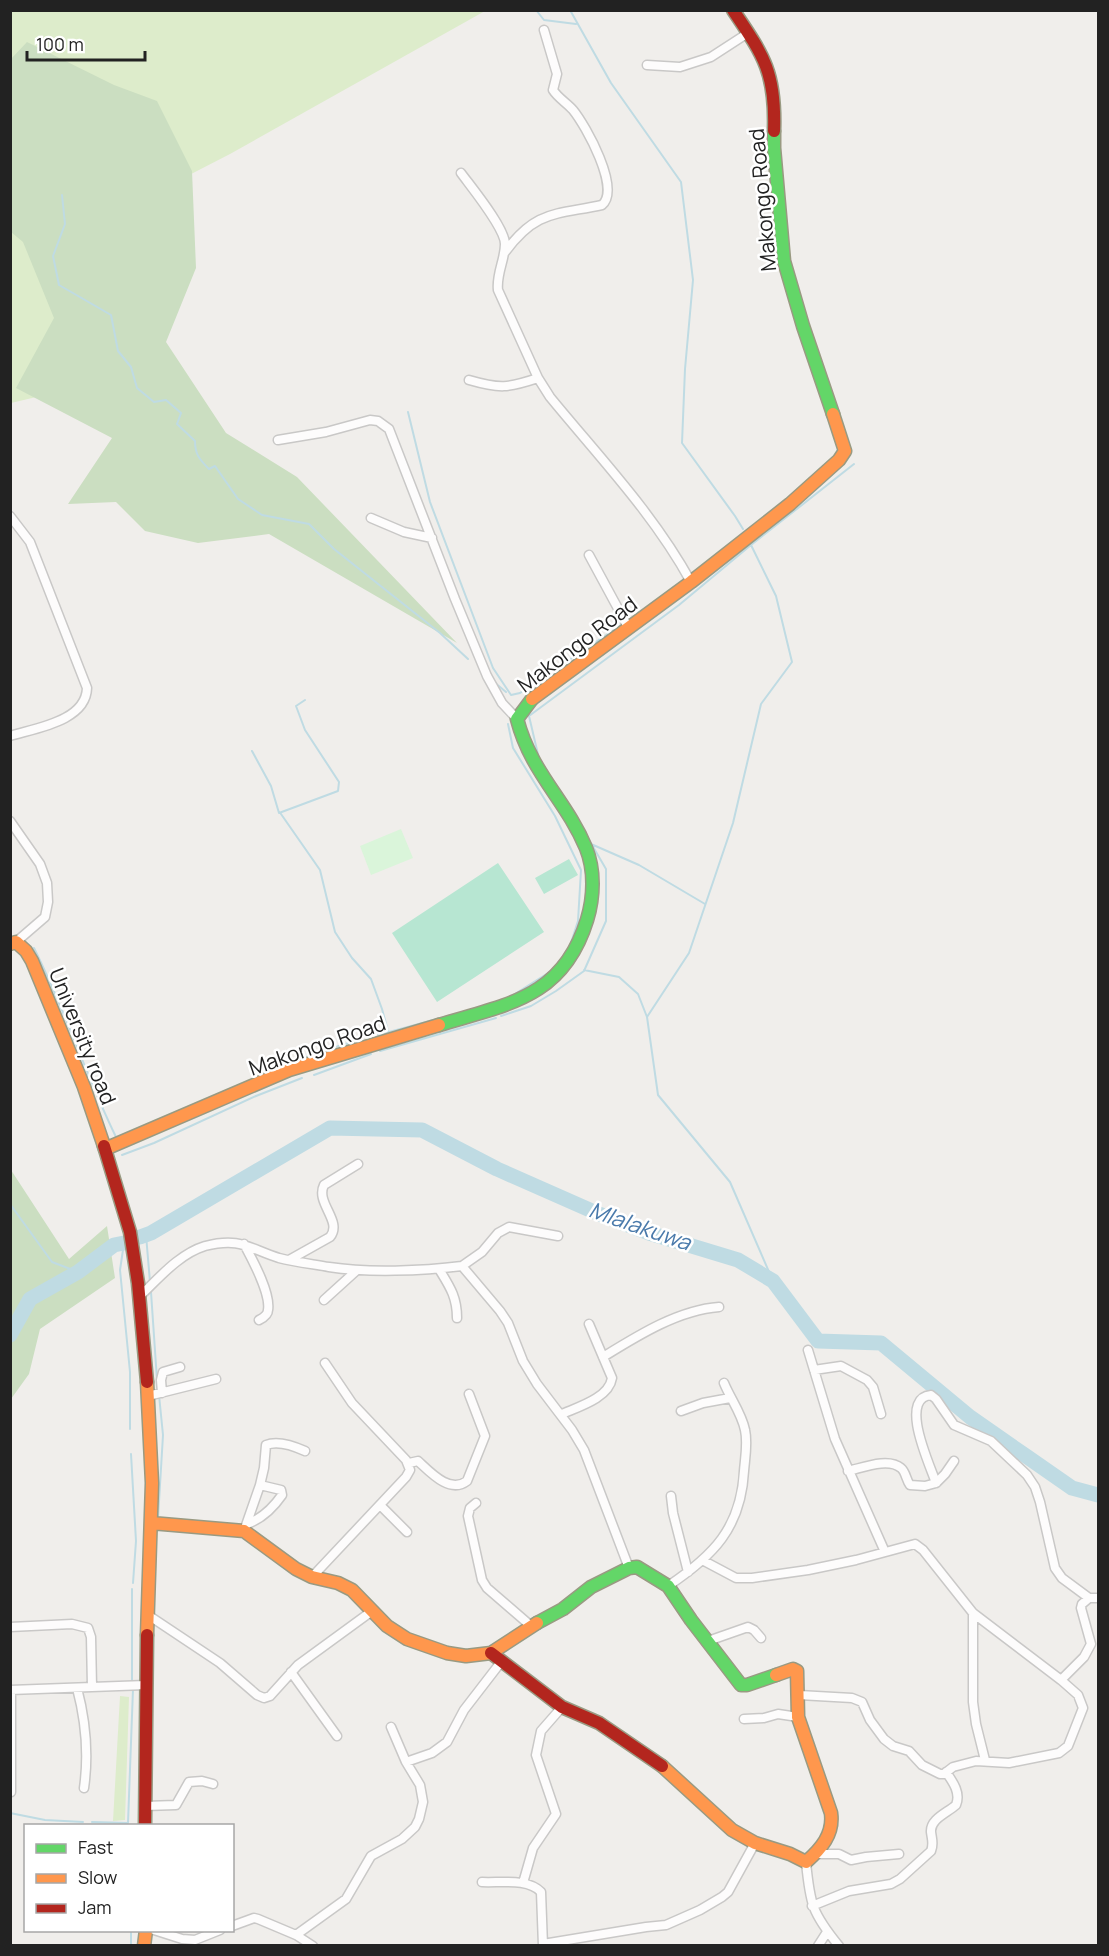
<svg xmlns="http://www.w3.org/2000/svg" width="1109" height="1956" viewBox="0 0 1109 1956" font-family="Manrope,sans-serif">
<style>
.grass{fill:#ddeccb}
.forest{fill:#cbdec1}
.park{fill:#daf5da}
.pitch{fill:#b7e6d2}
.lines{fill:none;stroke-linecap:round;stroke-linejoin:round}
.stream{stroke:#bfdbe3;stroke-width:2}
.river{stroke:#bfdbe3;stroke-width:15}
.street-casing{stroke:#c9c8c7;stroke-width:11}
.fast-casing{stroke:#999a82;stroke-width:15}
.slow-casing{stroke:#999a82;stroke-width:15}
.jam-casing{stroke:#999a82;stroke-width:15}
.street{stroke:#fdfcfc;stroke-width:8}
.fast{stroke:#63d668;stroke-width:12}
.slow{stroke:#ff974d;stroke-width:12}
.jam{stroke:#b3261e;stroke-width:12}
.labels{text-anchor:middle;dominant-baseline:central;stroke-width:5;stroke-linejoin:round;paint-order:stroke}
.street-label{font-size:21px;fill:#222;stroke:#fff}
.water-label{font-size:22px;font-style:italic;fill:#4a7aab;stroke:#fff}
</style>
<rect width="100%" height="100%" fill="#f0eeeb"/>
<path class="grass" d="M10,11H485L230,154L98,222L66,390L11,403Z
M120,1696L129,1697L125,1820L113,1821Z"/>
<path class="forest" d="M27,42L114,85L157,101L192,171L196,268L166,342L226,433L297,477L457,643L269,534L198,543L145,531L116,502L68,504L112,438L16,388L54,318L23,242L11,232V59Z
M11,1170L69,1259L107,1226L115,1278L40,1329L29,1374L11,1399Z"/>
<path class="park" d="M401,829L413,858L371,875L360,846Z"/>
<path class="pitch" d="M569,859L578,875L544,894L535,878Z
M498,863L544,932L437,1002L392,933Z"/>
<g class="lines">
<path class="stream" d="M536,10L544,20L576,24
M570,10L611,83L681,182L693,280L685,369L682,443L735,516L743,529
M62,195L65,224L53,256L59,285L111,315L118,351L131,367L137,388L154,402L166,400L181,413L177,424L195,441C195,454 199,459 209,469L215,466L238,499L262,515L309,524L334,549L440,633L468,659
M408,412L430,502L493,668L511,695
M751,545L776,596L792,662L761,704L733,823L689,953L647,1017L658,1095L730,1182L773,1281
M494,682L506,692
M511,695L520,693L624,623
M508,724L513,748L555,816L581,870L578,921L568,952
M252,751L271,786L279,813L338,791L339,782L305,730L296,706L305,700
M566,803L540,763L529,716L679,605L751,545L854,464
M281,814L320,870L335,932L352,958L371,979L382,1009L388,1031
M591,844L639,865L705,904
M34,948C65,1010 86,1076 116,1137
M584,970L619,977L638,994L647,1017
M510,997L556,968
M501,1016L531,1006L556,991L584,971L606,921V869L585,833
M378,1035L459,1013
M380,1051L496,1018
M296,1062L315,1053L359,1040
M314,1075L371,1054
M122,1155L154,1143L256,1096L302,1078
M10,1204L52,1262L78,1272
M146,1235L150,1282
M124,1243L120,1270L130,1372V1429
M151,1292L157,1380
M131,1454L136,1541L133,1583
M158,1518L163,1435L159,1395
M132,1681V1589
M10,1813L45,1820L83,1822
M92,1822L128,1823L133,1689
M131,1946V1930"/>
<path class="river" d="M140,1237L151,1233L330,1128L422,1130L497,1169L599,1214L649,1233L738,1260L773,1281L818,1341L881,1343L970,1417L1026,1456L1072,1488L1098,1495
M10,1335L30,1299L78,1272L114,1245L124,1243"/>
<defs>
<path id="street" d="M647,65L680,67L711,57L748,33
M461,173C472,188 505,228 505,244C505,260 496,274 498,290L538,378L550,397C600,458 653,513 691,582
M505,252C536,210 555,215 602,205C621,189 586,126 573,110C567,103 558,98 553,90L557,74L544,30
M469,380C500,389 508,388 538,378
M278,440L326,432L370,420L378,421L389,429L455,599L487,676L502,703L517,719
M10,516L30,542L87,688C86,721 36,728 10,736
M371,518L404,532L432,538
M589,555L628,627
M10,821L40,864L47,883L48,902L45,917L16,942
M244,1244C252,1259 271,1293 268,1310C268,1315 263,1318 259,1320
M289,1260L330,1237C343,1221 315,1203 324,1185L358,1164
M462,1266L482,1252L498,1233L509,1227L558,1236
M439,1269C450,1287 457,1297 457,1318
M140,1296C159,1278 179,1254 205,1246C240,1237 248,1248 279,1258C295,1262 312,1264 329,1267C368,1273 422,1271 462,1266L500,1311L508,1323L523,1361L537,1384L572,1430L584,1450L629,1568
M324,1300L356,1271
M808,1350L835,1439L885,1552
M603,1357C637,1336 678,1310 719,1307
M814,1370L841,1366L867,1380L873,1387L881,1414
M162,1393L161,1380L163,1372L180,1367
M148,1396L216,1379
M681,1411L703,1403L730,1398
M562,1414C578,1407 609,1398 612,1378L589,1324
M409,1463L418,1461C431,1473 450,1494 467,1481L485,1436L469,1394
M848,1471C862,1468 888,1457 901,1468C906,1472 906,1480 910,1485L925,1486L936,1483C930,1465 898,1398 931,1395L936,1399L954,1425L991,1441L1027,1475L1035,1487L1040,1502L1055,1568L1062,1578L1089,1598H1098
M936,1483L945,1474L954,1461
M671,1496L673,1513L688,1572
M476,1503L470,1508L468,1516L482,1580L487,1588L531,1626
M380,1505L407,1532
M247,1524C261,1519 273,1508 282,1495L281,1490L260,1485
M244,1531L260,1485L264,1468L266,1445C278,1440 294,1446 305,1451
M704,1561L736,1578H752L808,1570L856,1560L915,1544L923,1550L973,1613L1061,1680L1078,1695L1083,1708L1068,1746L1059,1753L1009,1763L976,1761L953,1767L944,1774H940L922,1765L909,1751L893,1746L884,1739L870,1720L862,1702L852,1698L799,1695
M312,1577L406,1477L410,1470L406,1460L352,1403L325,1363
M668,1586C713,1556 741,1528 744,1471C745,1458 748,1443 745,1430C742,1414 730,1398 724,1383
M973,1613V1702L976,1724L985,1760
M148,1615L220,1663L257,1695L264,1698L270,1696L298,1665L372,1611
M10,1627L72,1624L88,1628L91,1637L92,1687
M708,1641L748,1627L754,1630L761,1638
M291,1672L337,1736
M1061,1680L1084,1657L1091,1644L1081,1608L1082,1604L1089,1598
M77,1688C86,1722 89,1753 84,1788
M10,1690L146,1685
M11,1690V1792
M744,1719L764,1718L778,1714L798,1717
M406,1762L432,1753L447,1742L464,1710L501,1662
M145,1806L176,1805L189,1782L202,1781L213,1784
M815,1854H839L851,1860L866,1857L899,1854
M806,1862C810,1904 812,1913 839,1946
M482,1882C500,1883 528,1878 541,1892L543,1946
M523,1883L533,1848L556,1814L536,1755L541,1731L562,1707
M812,1906L849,1891L891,1884L900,1879L931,1851C934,1844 932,1840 931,1832C930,1819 947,1813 956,1805C961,1793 953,1782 946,1772
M232,1926L254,1918L258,1919L296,1935L313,1946
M154,1930L182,1939L195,1940L220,1930
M296,1935L346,1899L371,1856L402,1839L415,1827L419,1819L423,1802L420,1785L406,1762L391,1727
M543,1944L646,1927L666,1925L700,1910L722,1897L728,1892L755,1843
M818,1946L827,1932"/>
<path id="fast" d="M774,131V148L784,261L803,326L833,414
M439,1025C508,1004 563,998 587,920C594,897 595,870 586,848C566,800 531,773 517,719L532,699
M537,1623L563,1609L591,1587L629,1568L637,1567L668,1586L691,1620L741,1685H747L776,1675"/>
<path id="slow" d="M532,699L691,582L790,504L839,460L845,451L833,414
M10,944L16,942L26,951L32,961L84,1087L104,1146
M105,1149L289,1070L439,1025
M147,1382L152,1483L147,1635
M151,1523L244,1531L296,1569L312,1577L338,1583L352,1590L387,1626L407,1639L447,1653L466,1656L491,1653L537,1623
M662,1766L732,1830L755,1843L790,1854L806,1862C821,1849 834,1834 831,1813L798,1717L797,1671L793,1669L776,1675
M144,1946L146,1930"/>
<path id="jam" d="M733,10C764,56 776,73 774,131
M104,1146L130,1232L138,1283L147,1382
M491,1653L562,1707L599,1723L662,1766
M145,1826L147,1635"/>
</defs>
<use href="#street" class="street-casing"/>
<use href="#fast" class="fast-casing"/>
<use href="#slow" class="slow-casing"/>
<use href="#jam" class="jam-casing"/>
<use href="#street" class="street"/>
<use href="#fast" class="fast"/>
<use href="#slow" class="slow"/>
<use href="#jam" class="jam"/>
</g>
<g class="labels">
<g class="street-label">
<text transform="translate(762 200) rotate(-95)">Makongo Road</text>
<text transform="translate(577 644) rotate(-37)">Makongo Road</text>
<text transform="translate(83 1036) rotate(68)">University road</text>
<text transform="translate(317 1045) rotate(-19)">Makongo Road</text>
</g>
<g class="water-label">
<text transform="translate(640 1226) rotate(19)">Mlalakuwa</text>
</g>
</g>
<rect width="1109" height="1956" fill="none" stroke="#222222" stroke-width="24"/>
<rect x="24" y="1824" width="210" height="108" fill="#ffffff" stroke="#a7a7a7" stroke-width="1.5"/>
<rect x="36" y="1844" width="30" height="9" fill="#63d668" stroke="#a7a7a7" stroke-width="1.5"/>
<text x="78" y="1854" font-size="18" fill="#222222">Fast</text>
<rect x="36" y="1874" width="30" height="9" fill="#ff974d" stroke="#a7a7a7" stroke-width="1.5"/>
<text x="78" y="1884" font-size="18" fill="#222222">Slow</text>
<rect x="36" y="1904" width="30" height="9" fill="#b3261e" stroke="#a7a7a7" stroke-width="1.5"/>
<text x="78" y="1914" font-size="18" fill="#222222">Jam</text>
<path d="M27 51v9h118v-9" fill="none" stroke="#222222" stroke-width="3"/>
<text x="36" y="51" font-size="18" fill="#222222" stroke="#ffffff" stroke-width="4.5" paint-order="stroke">100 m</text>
</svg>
